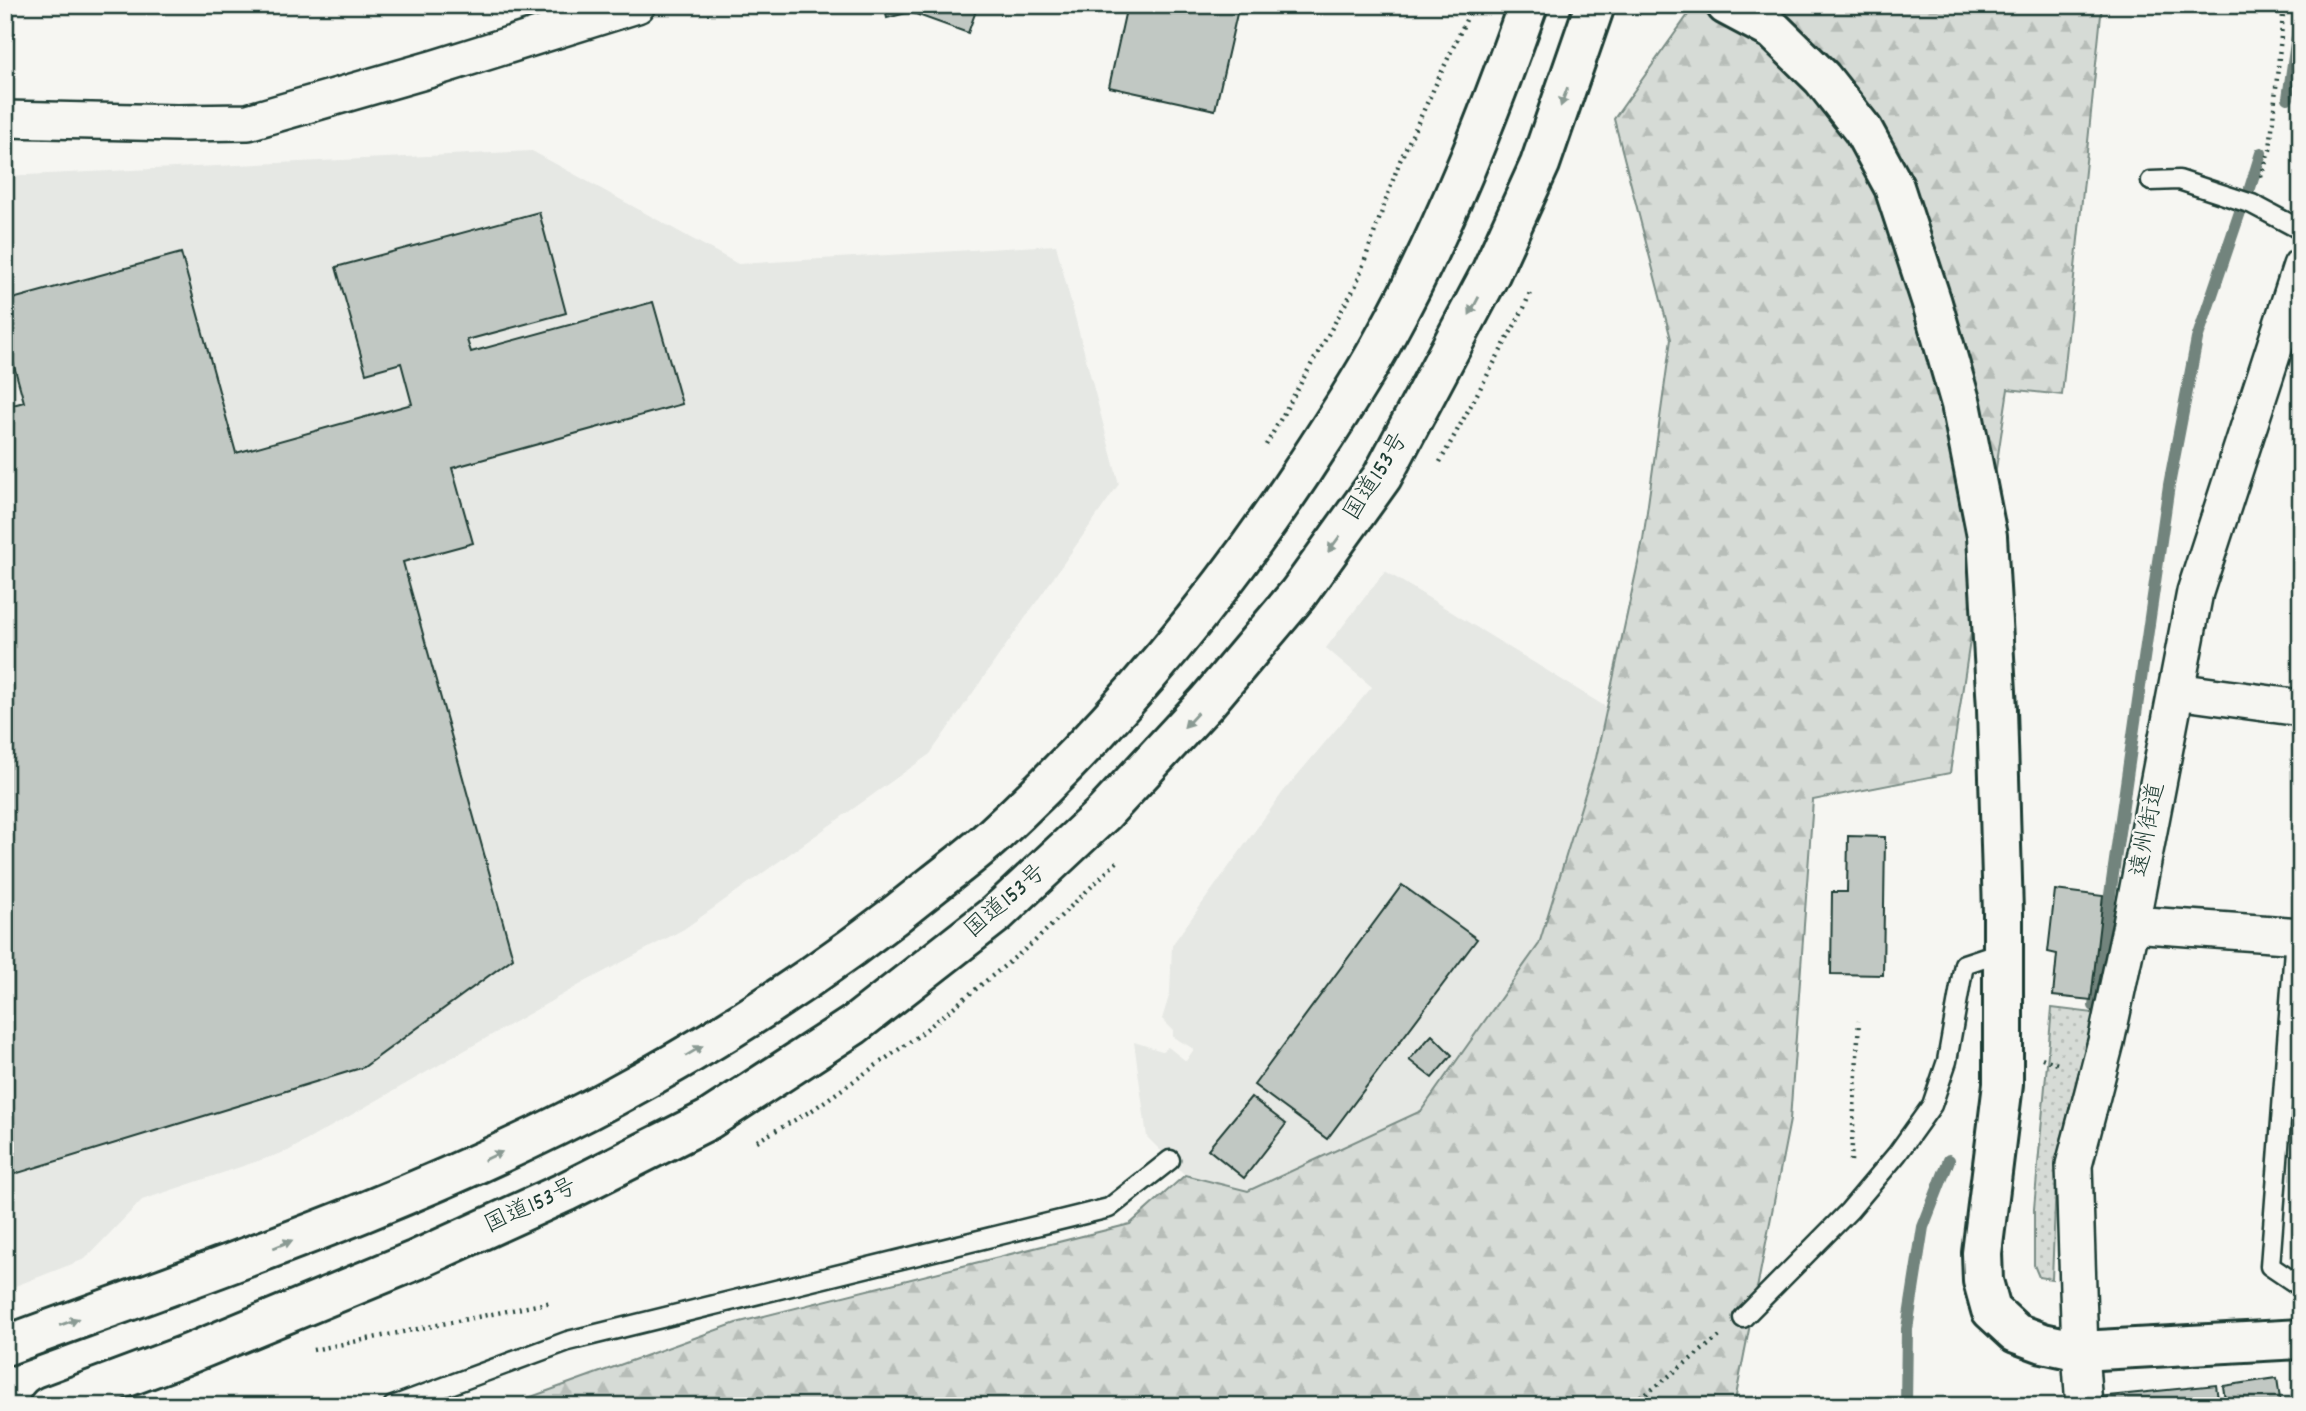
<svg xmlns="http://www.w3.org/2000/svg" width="2306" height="1411" viewBox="0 0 2306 1411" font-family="Dekko,'Klee One',sans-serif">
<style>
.built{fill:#e6e8e4}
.forest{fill:url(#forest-firs);stroke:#7a8c85;stroke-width:2}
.park{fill:url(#park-dots);stroke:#7a8c85;stroke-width:2}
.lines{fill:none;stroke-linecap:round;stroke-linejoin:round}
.stream{stroke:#72847d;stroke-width:12}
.building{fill:#c1c8c3;stroke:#1f3d34;stroke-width:2}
.service-casing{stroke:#1f3d34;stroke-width:23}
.minor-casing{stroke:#1f3d34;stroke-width:40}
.tertiary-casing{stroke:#1f3d34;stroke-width:44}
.trunk-casing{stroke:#1f3d34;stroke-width:44}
.path{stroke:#1f3d34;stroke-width:4.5;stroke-dasharray:2 5;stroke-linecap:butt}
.service{stroke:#f6f6f2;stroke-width:18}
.minor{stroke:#f6f6f2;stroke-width:35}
.tertiary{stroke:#f6f6f2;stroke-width:38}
.trunk{stroke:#f6f6f2;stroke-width:38}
.oneway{fill:#8a9a93}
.labels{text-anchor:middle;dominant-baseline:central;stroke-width:5;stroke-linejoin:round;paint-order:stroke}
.street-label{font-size:24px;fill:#1f3d34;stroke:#f6f6f2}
</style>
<defs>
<pattern id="forest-firs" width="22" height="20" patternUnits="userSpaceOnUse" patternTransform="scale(1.75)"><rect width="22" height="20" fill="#d6dbd6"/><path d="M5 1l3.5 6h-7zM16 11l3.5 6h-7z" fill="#b7bdb8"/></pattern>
<pattern id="park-dots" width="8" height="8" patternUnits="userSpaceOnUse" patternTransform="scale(1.75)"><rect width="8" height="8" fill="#d6dbd6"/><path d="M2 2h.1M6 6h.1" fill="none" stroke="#b7bdb8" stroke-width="1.8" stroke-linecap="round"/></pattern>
</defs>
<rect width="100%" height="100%" fill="#f6f6f2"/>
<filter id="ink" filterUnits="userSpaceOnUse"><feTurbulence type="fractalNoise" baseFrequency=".0143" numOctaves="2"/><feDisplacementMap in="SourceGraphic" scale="14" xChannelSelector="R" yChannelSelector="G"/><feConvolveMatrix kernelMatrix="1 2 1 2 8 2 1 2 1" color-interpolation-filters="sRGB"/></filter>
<g filter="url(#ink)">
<path class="built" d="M532,151L738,264L1056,245L1119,484L930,754L684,929L583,983L288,1151L142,1200L85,1259L5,1290V176Z
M1385,571L1606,707L1596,758L1539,944L1421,1111L1248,1191L1185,1175L1147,1137L1134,1042L1162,1051L1168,1047L1186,1061L1194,1049L1173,1037V1030L1162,1019L1170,993L1172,945L1283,792L1372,687L1326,648Z"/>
<path class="forest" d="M1695,5H2102L2062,395L2008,389L1950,773L1813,800L1790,1120L1734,1406H506L736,1323L1130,1224L1185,1175L1248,1191L1421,1111L1539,944L1596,758L1643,540L1671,339L1614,119Z"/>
<path class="park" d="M2052,1008L2094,1013L2057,1157L2052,1279L2039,1277L2034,1265V1209Z"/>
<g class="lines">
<path class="stream" d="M2288,98L2301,8
M2250,188L2261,153
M2094,1006L2169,485L2197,339L2240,212
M1906,1406L1907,1329L1923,1227L1949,1160"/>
</g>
<path class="building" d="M884,5H978L968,33L910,12L887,18Z
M1127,5H1239L1215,110L1109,87Z
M539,212L566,313L467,340L471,352L653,302L682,404L452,468L473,543L403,562L513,958L364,1067L5,1177V407L24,402L5,333V301L181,253L236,453L412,404L401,363L366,373L336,267Z
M1848,836L1885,837L1883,975L1831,974L1832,892H1847Z
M1402,885L1477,939L1327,1139L1254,1085Z
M2055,890L2103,896L2091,1000L2053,996L2057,954L2048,952Z
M1432,1035L1452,1055L1432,1078L1409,1060Z
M1251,1097L1286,1124L1244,1178L1208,1149Z
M2277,1378L2281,1406H2226L2223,1386Z
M2216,1385L2219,1406H2100L2099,1397Z"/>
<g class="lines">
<defs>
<path id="service" d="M2151,181L2179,180L2252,204L2301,230
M2295,936L2270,1266L2301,1287
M1743,1318L1849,1211L1897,1154L1932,1105L1947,1061L1964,964L2003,951
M393,1406L568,1341L1109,1208L1170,1160"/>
<path id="minor" d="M5,119L177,123L248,122L435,68L637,5
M2176,691L2301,708
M2131,924L2301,936
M2084,1406L2080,1351L2074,1165L2106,1042L2131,924L2195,592L2301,266"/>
<path id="tertiary" d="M1726,5L1773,30L1822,78L1863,130L1894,187L1932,303L1961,404L1987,536L1997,709L2003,913V1084L1982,1253L1983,1281L1991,1310L2016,1333L2043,1343L2080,1351L2301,1339"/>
<path id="trunk" d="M5,1346C211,1270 422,1200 615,1096C728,1035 835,965 934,884C953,869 973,854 992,837C1110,728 1212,607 1301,473C1330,428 1360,384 1385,337C1443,232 1488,118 1528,5
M49,1406L191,1353L416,1260L565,1192L708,1120L854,1025L996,914L1104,813L1207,702L1298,594L1382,477L1491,272L1540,164L1595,5"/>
</defs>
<use href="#service" class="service-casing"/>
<use href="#minor" class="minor-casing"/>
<use href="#tertiary" class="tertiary-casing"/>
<use href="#trunk" class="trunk-casing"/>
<path class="path" d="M2261,177L2270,150L2284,5
M1266,445L1356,285L1399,163L1473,5
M1440,462L1524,308L1531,290
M2042,1058L2060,1065
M757,1141L811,1111L918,1036L1034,942L1119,860
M1851,1161L1859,1021
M313,1350L552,1302
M1606,1406L1645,1395L1720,1336"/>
<use href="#service" class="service"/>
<use href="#minor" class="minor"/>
<use href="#tertiary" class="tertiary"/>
<use href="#trunk" class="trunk"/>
</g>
<defs><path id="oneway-solid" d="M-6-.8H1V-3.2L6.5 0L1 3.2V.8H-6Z" transform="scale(1.75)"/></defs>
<g class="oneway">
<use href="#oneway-solid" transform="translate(1564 97) rotate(110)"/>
<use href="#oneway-solid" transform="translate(1474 306) rotate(118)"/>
<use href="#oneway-solid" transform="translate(1334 544) rotate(126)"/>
<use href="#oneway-solid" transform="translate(1191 720) rotate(133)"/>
<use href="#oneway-solid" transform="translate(694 1051) rotate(-31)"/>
<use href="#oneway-solid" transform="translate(493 1156) rotate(-25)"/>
<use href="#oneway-solid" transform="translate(283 1244) rotate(-22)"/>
<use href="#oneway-solid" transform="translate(69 1322) rotate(-20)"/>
</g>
</g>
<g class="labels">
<g class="street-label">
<text transform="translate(1377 477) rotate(-58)">国道153号</text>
<text transform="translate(2149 830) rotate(-79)">遠州街道</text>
<text transform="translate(1006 902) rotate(-41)">国道153号</text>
<text transform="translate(531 1207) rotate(-25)">国道153号</text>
</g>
</g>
<rect width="2306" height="1411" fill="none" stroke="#f6f6f2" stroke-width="28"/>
<rect x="14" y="14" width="2278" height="1383" fill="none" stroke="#1f3d34" stroke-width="2.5" filter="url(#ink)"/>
</svg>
